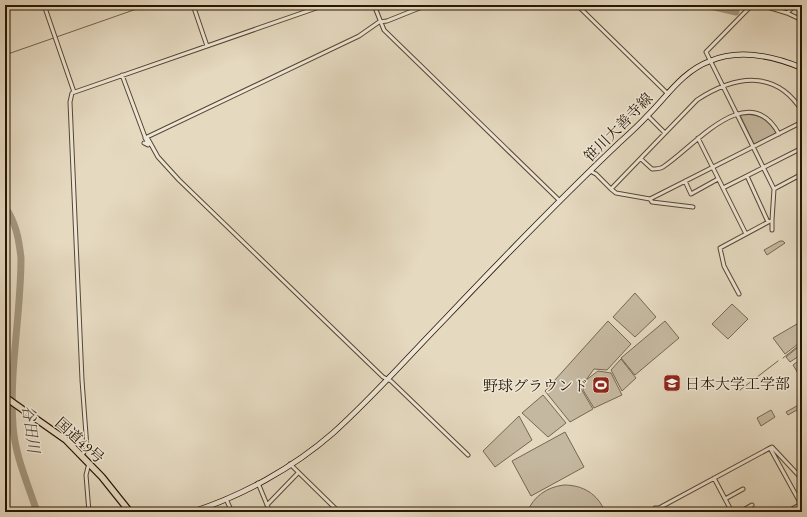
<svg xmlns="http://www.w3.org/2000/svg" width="807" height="517" viewBox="0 0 807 517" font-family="'EB Garamond','Noto Serif JP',serif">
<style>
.green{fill:#c5b8a0;stroke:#766751}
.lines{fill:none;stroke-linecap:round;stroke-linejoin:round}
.stream{stroke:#72634d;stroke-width:1}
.river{stroke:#a4977f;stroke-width:7}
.street-casing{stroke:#564732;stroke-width:5}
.secondary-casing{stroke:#271602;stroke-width:6}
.highway-casing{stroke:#271602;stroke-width:8}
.street{stroke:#eee6d6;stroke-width:3}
.secondary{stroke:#eee6d6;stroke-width:4.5}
.highway{stroke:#e5d9c0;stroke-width:5.5}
.labels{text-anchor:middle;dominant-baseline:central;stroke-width:3;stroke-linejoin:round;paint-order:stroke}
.street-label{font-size:15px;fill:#271602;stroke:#eee6d6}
.poi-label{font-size:15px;fill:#271602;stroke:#eee6d6;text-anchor:start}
.water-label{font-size:16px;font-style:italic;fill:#594a34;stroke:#eee6d6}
</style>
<rect width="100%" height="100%" fill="#e5d9c0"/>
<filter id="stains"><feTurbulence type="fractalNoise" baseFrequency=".005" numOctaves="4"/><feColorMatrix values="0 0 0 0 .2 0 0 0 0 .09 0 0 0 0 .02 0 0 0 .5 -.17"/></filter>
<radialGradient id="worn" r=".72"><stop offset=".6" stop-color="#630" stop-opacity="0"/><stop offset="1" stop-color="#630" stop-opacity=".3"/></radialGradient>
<path class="green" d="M747,114C761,115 771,119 776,133L754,144L740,115Z
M780,241H783L785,243L767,255L764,250Z
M635,293L656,317L635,337L613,317Z
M732,304L748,319L728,339L712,324Z
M608,321L631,344L607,370L594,369L586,380L598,371L611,373L622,395L594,408L583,390L585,380L580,387L593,409L570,422L545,391Z
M665,321L679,338L635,375L621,358Z
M802,321V341L785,354L773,338Z
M802,344V354L790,362L786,357Z
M802,358V374L799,375L793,365Z
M621,359L636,378L622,391L611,370Z
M543,395L566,423L548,437L522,413Z
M802,403V407L788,415L786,412Z
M771,410L775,417L761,426L757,418Z
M519,416L532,440L495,467L483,451Z
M565,432L584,467L531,496L512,461Z
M564,485C583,485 598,494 605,512H527C534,496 547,487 564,485Z"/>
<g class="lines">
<path class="stream" d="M5,55L148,5
M783,358L802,343
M740,390L778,361"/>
<path class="river" d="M706,5L736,12
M5,207C16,222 19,240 21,258C21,314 9,370 13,426C15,456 28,484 37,512"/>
<defs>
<path id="street" d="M44,5L74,92
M193,5L207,46
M374,5L384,30L560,201
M577,5L668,94
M752,5L706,52L774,189
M761,5L787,13
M795,5L787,13L802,20
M122,75L148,145L144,143
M648,116L665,133
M145,138L359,36L379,22L387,21L427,5
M698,138L746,234
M148,139L158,157L179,180L383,377L391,381L468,455
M641,159L652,169C655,169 660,169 663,167C693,148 748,77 779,134
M590,171L596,174L611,189L697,100C734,76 775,68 802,111
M747,176L768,222
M685,181L691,194L718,179
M723,188L802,148
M611,189L616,193L650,199L802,122
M650,199L652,202L693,207
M772,220V230
M739,294L724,266L720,248L772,220L774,189L802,174
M770,448L802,506
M770,448L772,447L802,479
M82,455L87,448L82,380L70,102L72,93L325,5
M89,463L86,475L89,512
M290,464L339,512
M714,478L732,512
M258,483L270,512
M226,499L232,512
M725,499L743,489
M267,505L298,473
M653,512L655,508H659L770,448
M740,512L752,505
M787,512L801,504"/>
<path id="secondary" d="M192,512C242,496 293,468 333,433C372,398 407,358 444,320C501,260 559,200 619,143C629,134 639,125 648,115C667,96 683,71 710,61C740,48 773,56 802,68"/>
<path id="highway" d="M5,397L66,440L102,477L130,512"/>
</defs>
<use href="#street" class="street-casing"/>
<use href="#secondary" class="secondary-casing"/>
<use href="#highway" class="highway-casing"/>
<use href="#street" class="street"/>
<use href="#secondary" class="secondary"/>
<use href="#highway" class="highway"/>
</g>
<defs>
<symbol id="university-square" viewBox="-11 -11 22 22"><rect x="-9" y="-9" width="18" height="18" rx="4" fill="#8f2418" stroke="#eee6d6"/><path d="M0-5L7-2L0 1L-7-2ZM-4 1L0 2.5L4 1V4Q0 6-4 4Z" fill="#fff"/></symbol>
<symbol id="stadium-square" viewBox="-11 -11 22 22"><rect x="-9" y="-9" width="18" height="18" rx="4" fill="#8f2418" stroke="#eee6d6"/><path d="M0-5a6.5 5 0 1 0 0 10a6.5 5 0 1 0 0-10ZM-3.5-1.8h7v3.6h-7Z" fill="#fff"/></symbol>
</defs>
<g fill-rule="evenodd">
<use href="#university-square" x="662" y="373" width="20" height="20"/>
<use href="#stadium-square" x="591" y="375" width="20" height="20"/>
</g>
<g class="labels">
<g class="street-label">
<text transform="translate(618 127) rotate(-45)">笹川大善寺線</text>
<text transform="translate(80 440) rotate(42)">国道49号</text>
</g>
<g class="poi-label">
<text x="685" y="383">日本大学工学部</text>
<text x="588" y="385" text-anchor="end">野球グラウンド</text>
</g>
<g class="water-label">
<text transform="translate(31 429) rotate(83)">谷田川</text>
</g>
</g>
<rect width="807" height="517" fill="none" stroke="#e5d9c0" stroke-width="20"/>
<rect x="6" y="6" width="795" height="505" fill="none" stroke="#271602" stroke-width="2"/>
<rect x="10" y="10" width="787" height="497" fill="none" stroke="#271602"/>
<rect width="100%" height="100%" filter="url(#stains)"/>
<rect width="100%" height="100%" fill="url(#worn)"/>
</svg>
